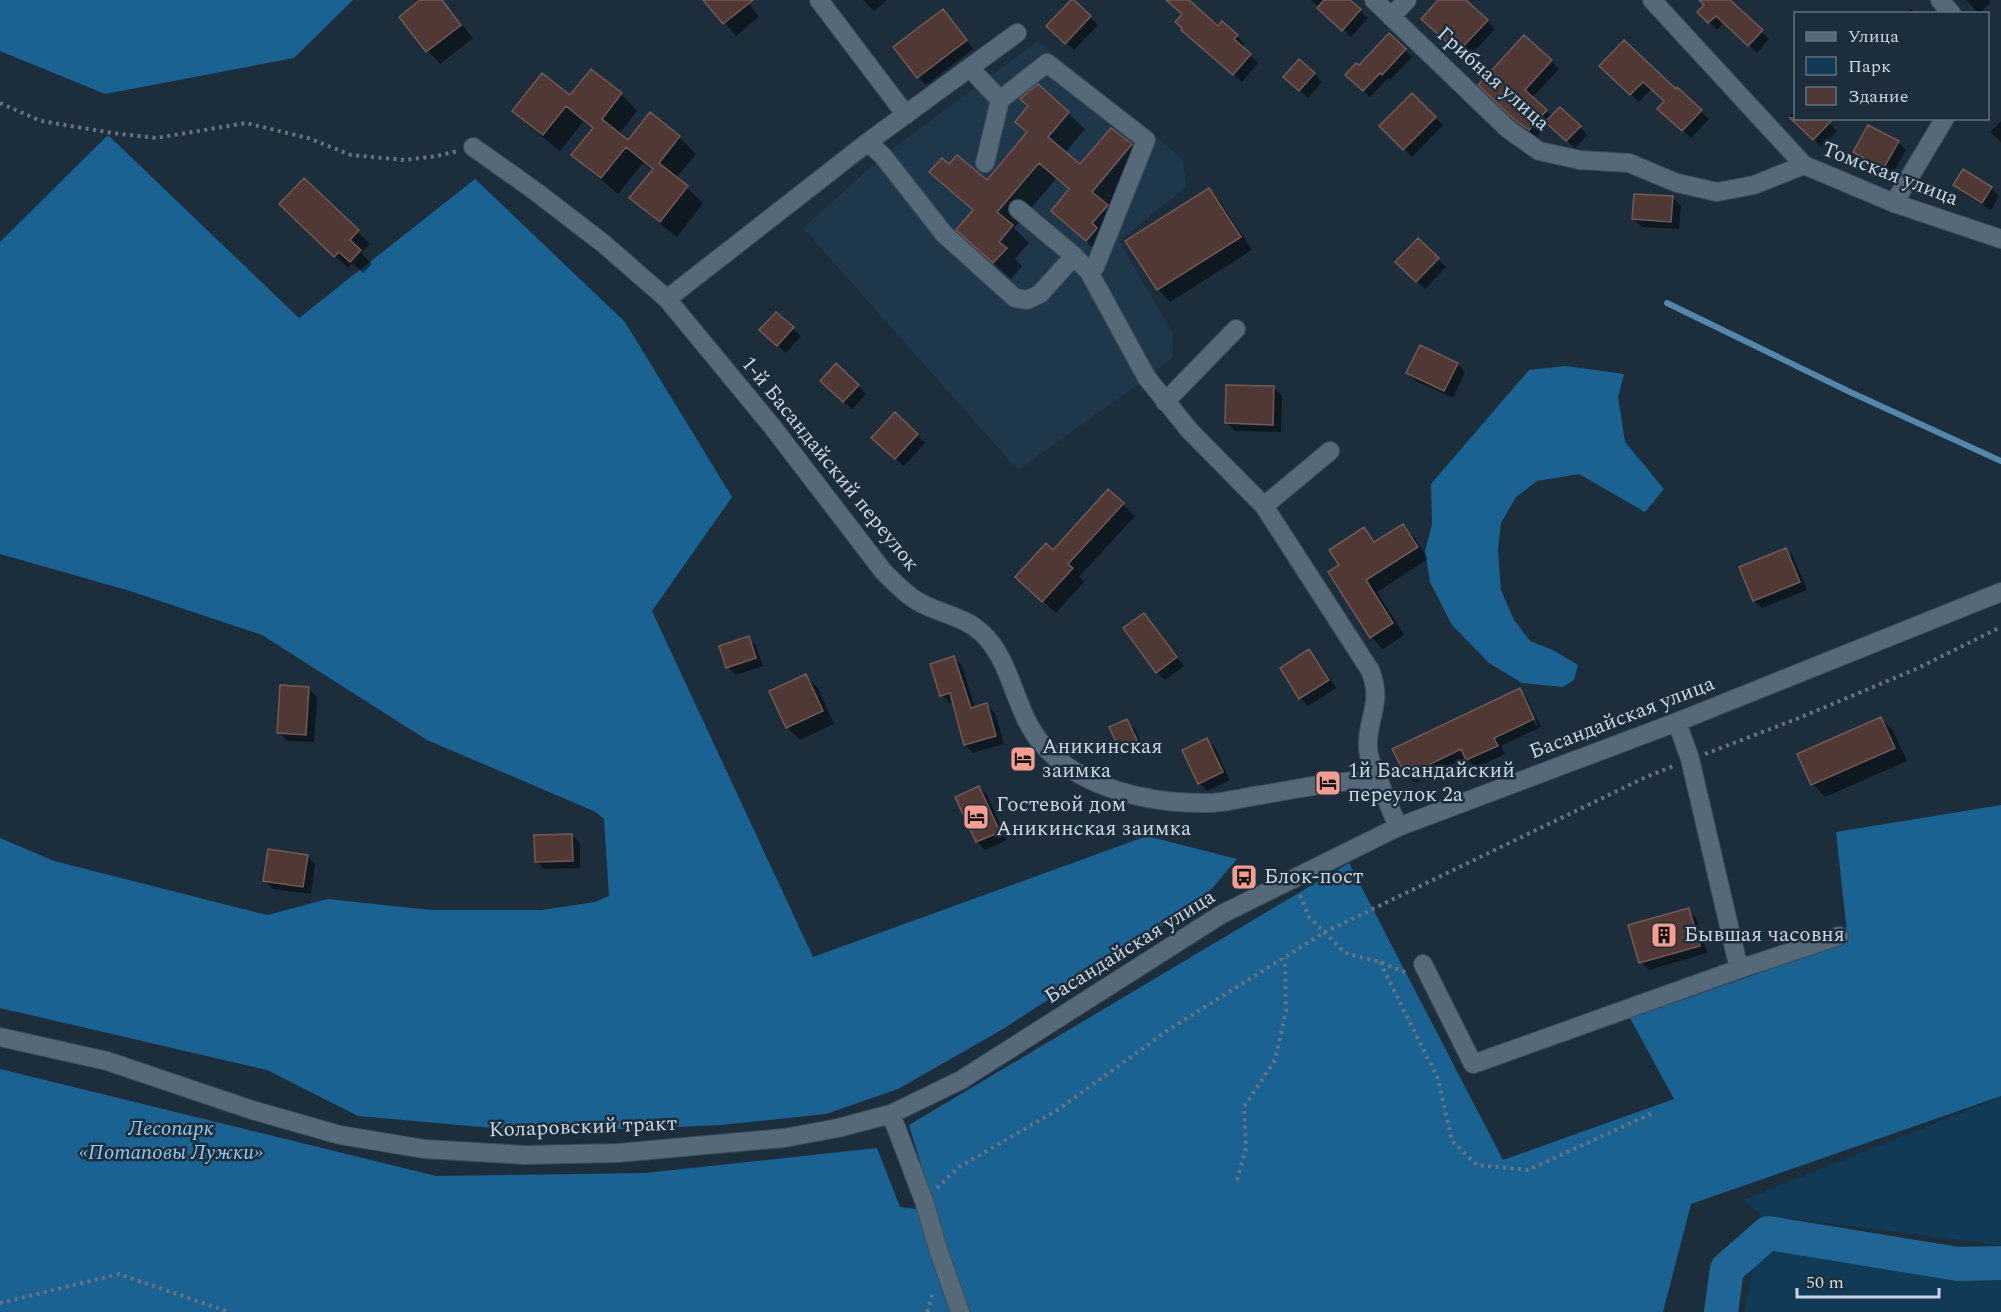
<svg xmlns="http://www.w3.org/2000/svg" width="2001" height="1312" viewBox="0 0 2001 1312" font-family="Spectral,serif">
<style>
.built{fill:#1f374a}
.green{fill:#113a56}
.forest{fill:#1a6291}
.shadow{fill:#0007;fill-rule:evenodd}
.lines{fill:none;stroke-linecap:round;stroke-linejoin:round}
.stream{stroke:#5388ac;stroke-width:6}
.river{stroke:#1f6696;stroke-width:34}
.building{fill:#503935;stroke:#735955;stroke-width:1.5}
.minor-casing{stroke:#3d4c58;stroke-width:20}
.path{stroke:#657480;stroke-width:4;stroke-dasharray:3 4.5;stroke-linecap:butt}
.minor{stroke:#566979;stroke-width:18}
.labels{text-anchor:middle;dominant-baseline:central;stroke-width:5;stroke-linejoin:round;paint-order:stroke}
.street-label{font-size:21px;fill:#ccd6e0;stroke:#1c2e3c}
.poi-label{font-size:21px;fill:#ccd6e0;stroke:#1c2e3c;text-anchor:start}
.park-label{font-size:21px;font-style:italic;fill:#94c8f1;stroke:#1c2e3c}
</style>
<rect width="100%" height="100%" fill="#1c2e3c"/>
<path class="built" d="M1038,41L1183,159L1186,187L1119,241L1172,332L1173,357L1147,378L1018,470L803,228L883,156Z"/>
<path class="green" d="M2001,1097V1245L1761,1215L1743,1200Z
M1786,1244L1946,1279L2001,1275V1312H1744L1753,1268Z"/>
<path class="forest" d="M0,0H353L294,58L105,94L0,51Z
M108,135L299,318L475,179L625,322L732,497L652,611L813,957L1147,836L1237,859L1203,899L1003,1029L898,1089L826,1114L721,1125L628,1129L492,1128L358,1116L267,1070L0,1008V838L54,861L267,915L328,899L430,910H542L595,902L609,896L604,819L596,812L427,740L262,635L130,591L0,554V242Z
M1566,366L1624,374L1618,397L1625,442L1664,489L1645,512L1579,474L1537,481L1516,497L1501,523L1498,549L1501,590L1514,620L1530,641L1553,650L1578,665L1574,680L1563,687L1522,683L1489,663L1452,625L1430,582L1425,551L1432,524L1431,484L1529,370Z
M2001,805V1096L1691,1204L1663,1312H0V1069L436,1176L645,1173L877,1148L900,1207L935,1211L909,1125L1349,863L1503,1160L1674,1099L1630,1018L1848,942L1836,832Z"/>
<path class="shadow" d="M423,0H442L473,38L440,64L428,51L401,17Z
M705,0H746L759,17L736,36Z
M863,0H887L874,11Z
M1072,0L1098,25L1074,50L1048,26Z
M1178,0H1187L1218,28L1237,36L1244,44L1241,47L1258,63L1242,82L1191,38Z
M1311,0H1348L1368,18L1351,37Z
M1440,0H1464L1495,29L1467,59L1431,26Z
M1704,0H1729L1769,39L1757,53L1725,22L1717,30L1699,12L1708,4Z
M1966,0H1990L1991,2L1979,14Z
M1911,9L1915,14H1905Z
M951,19L973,49L926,85L918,77Z
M1389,35L1412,57L1390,80L1388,78L1370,97L1347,75L1359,67Z
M1524,37L1559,69L1532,98L1552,117L1580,127L1587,135L1575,148L1549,124L1537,137L1525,128L1480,85Z
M1601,66L1676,91L1677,89L1709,119L1691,138L1667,116L1666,102L1652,88L1639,102Z
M1314,74L1322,82L1308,98L1293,84Z
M621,94L637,111L619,134L628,142L650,114L679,137L696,154L676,178L703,203L677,237L648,214L631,198L653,171L643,163L618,194L590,171L573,155L593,130L583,122L560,151L530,127L514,111L570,97Z
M1412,95L1443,125L1412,157L1381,126Z
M1796,110V118H1825L1837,131L1822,147L1790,116Z
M1068,113L1085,129L1065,153L1080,166L1111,130L1131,145L1148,161L1109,208L1123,223L1108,241L1103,257L1053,211L1070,191L1056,179L1014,228L1029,243L1015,259L1022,266L1011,279L975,246L974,211L931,172L949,166L987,182Z
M2001,121V142L1990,132Z
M1898,142L1906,150L1887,183L1870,173L1862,166L1865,160L1855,151Z
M1964,171L1991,188L1999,196L1991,210L1963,193L1955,185Z
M304,180L370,244L361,253L372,264L363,273L352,263L348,268L294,217Z
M1209,190L1221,203L1252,250L1170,302L1158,289Z
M1673,198L1681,206L1679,229L1642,227L1634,219Z
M1418,240L1446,267L1425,289L1397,262Z
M776,314L801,336L786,353L769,338Z
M1457,364L1465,372L1453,398L1416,381L1408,373Z
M858,386L866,394L852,409L830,389Z
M1274,388L1282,396L1281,432L1235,431L1227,423Z
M917,435L925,443L904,466L881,445Z
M1122,504L1135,516L1079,577L1084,582L1056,613L1030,589L1053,552Z
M1403,526L1415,538L1428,559L1377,592L1404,635L1383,649L1371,637L1341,565L1364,529L1376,541Z
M1785,549L1793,557L1807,590L1762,608L1754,600Z
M1144,615L1184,666L1165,680L1157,672Z
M748,638L756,646L763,666L736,675L728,667Z
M1309,651L1317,659L1336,688L1308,706L1300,698Z
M954,658L962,666L975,708L987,705L995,713L1004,744L973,753L965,745L954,702L950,703L942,695Z
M805,675L818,688L834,724L800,740L787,727Z
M309,689L317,697L314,742L287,741L279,732Z
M1519,690L1527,698L1541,727L1501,746L1505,754L1475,768L1466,757L1415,783L1407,775ZM1522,698H1526L1538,725L1536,726Z
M1881,718L1893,731L1907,761L1825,797L1813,784L1799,755Z
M1127,721L1135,729L1144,749L1128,756L1120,748L1111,728Z
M1207,740L1215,748L1230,780L1207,791L1199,783Z
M979,787L987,795L1007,840L985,850L977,842L957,798Z
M572,835L580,843V868L544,869L536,861Z
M307,856L315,864L311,894L273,889L265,881Z
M1688,909L1696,917L1707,953L1649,970L1641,962Z"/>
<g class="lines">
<path class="stream" d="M1667,303L1850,392L2001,461"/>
<path class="river" d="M1721,1312L1727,1269L1768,1233L1958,1264L2001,1263"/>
</g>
<path class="building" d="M420,0H442L461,25L426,52L399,17Z
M703,0H753L723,24Z
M1071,0H1074L1091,16L1065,44L1046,26Z
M1166,0H1189L1218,26L1222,21L1238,35L1234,39L1251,54L1233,75L1181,30L1182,28L1175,22L1182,14Z
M1324,0H1350L1361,9L1342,31L1317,8Z
M1438,0H1466L1488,20L1458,52L1421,19Z
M1699,0H1730L1763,30L1748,46L1716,16L1708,23L1697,12L1704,5Z
M943,9L967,40L917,78L893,47Z
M1389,33L1406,49L1382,75L1380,73L1363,91L1345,75L1356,63L1359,65Z
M1524,35L1552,60L1525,90L1547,110L1529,130L1515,120L1478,85Z
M1624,40L1676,89L1677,87L1702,110L1682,131L1657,109L1664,101L1643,82L1630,95L1599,66Z
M1299,59L1315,73L1299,91L1283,77Z
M591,69L622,93L602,119L628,140L650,112L680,136L659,163L688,186L660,222L629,198L653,169L626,147L601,178L571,155L593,128L566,106L543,135L512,111L542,73L570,95Z
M1038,84L1069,112L1048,137L1080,164L1111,128L1132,144L1092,192L1108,205L1092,223L1097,228L1086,241L1051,211L1069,189L1039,163L997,212L1013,225L999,242L1007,248L993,263L956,230L973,210L929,172L942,158L949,164L957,155L987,180L1027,132L1015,122L1028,106L1020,99Z
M1412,93L1436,117L1403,150L1379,126Z
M1560,107L1581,126L1566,141L1545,122Z
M1790,118H1834L1813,140Z
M1868,125L1899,141L1879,176L1860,166L1864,158L1853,152Z
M1963,169L1992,187L1982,203L1953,185Z
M304,178L359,230L350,240L361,250L350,262L339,252L334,257L279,204Z
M1209,188L1241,237L1157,290L1125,241Z
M1634,194L1673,196L1671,222L1632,219Z
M1418,238L1439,258L1416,282L1395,262Z
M776,312L794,327L777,346L759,330Z
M1420,345L1458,363L1444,391L1406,373Z
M836,363L859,385L843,402L820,381Z
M1226,385L1274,386L1273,425L1225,423Z
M895,412L918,434L895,459L871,438Z
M1108,489L1124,503L1068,564L1073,568L1042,602L1015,577L1046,543L1053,550Z
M1403,524L1418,547L1366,580L1393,623L1370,638L1328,572L1339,565L1329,550L1364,527L1374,542Z
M1786,548L1800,582L1753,601L1739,567Z
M1144,613L1177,657L1156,673L1123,628Z
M749,636L756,658L726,668L719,646Z
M1309,649L1329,680L1299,699L1280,668Z
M954,656L971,708L987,703L996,736L964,745L950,693L940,696L930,664Z
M806,674L823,711L786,728L769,691Z
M280,685L309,687L306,735L277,733Z
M1520,688L1534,719L1494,738L1498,746L1466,760L1461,749L1406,776L1392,749Z
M1881,717L1895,748L1811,785L1797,754Z
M1127,719L1137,740L1119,748L1109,727Z
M1207,738L1223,772L1198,784L1182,750Z
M979,786L1000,832L976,842L955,797Z
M572,834L573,861L535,862L534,835Z
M268,849L308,855L303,887L263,881Z
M1689,908L1700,946L1639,963L1628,925Z"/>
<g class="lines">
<defs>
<path id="minor" d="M819,0L906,115
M1374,0L1508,129L1539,151L1580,160L1629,163L1677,183L1717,192L1754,185L1804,165
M1652,0L1804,165L1894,203L2001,239
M1940,0L1952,14
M1391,17L1407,0
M970,68L1000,100
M868,142L883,156L944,234L1015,298L1027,300L1040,294L1074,256
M473,147L535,191L604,244L667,299L771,425L883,571C894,582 904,593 917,601C939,614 962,615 982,633C1013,662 1014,712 1042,744C1081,789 1150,804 1208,803C1225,803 1244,797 1261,795C1285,791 1309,786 1333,783C1348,781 1364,781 1379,781L1398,827
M985,163L1000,100L1047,63L1146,140L1095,267L1089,272
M1894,203L1945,118
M1018,209L1074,256L1089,272L1147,378L1190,431L1264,506L1370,670C1384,704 1366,718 1368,749C1369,760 1374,771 1379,781
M667,299L868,142L1017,33
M1165,402L1236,329
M1264,506L1330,451
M1677,722L1690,759L1739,969
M1423,964L1473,1064L1739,969L1839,936
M0,1037L107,1061L252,1110L340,1135L424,1149L525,1155L618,1153L784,1138L838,1128L891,1114L961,1080L1222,914L1398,827L1677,722L2001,592
M891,1114L924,1201L939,1252L960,1312"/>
</defs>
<use href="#minor" class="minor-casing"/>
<path class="path" d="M0,103L41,121L112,133L156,138L246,123L308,138L351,155L404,160L437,156L458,151
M1705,754L1799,718L1916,669L2001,627
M1300,895L1309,917L1345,953L1380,962L1407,973L1409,972
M1380,962L1438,1079L1452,1141L1477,1165L1528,1170L1655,1112
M1237,1180L1246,1148L1244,1107L1275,1060L1286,1011L1285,958
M937,1188L959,1167L1059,1109L1168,1030L1325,932L1646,777L1676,765
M0,1303L119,1274L229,1312
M927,1312L933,1293"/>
<use href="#minor" class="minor"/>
</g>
<defs>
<symbol id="hotel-square" viewBox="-11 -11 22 22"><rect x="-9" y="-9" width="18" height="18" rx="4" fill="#f59d90" stroke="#1c2e3c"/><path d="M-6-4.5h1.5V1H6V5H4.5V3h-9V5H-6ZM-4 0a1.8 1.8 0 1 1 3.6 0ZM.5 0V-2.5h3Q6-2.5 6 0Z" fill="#111"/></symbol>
<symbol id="bus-square" viewBox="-11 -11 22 22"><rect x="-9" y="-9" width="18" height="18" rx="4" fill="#f59d90" stroke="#1c2e3c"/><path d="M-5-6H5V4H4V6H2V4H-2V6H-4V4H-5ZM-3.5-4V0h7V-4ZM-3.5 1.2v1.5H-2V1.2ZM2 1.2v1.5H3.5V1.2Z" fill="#111"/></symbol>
<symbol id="building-square" viewBox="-11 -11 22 22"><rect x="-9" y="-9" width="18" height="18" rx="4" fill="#f59d90" stroke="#1c2e3c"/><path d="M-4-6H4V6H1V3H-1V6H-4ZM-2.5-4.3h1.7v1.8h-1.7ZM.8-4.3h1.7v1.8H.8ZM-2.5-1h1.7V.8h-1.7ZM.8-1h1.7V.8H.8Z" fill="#111"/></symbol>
</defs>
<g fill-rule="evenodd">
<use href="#hotel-square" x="1008" y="744" width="30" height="30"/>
<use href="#hotel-square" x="1313" y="768" width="30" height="30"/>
<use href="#hotel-square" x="961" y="802" width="30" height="30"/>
<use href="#bus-square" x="1229" y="862" width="30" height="30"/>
<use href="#building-square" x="1649" y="920" width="30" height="30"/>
</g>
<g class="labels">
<g class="street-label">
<text transform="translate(1493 79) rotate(42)">Грибная улица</text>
<text transform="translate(1890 174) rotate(21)">Томская улица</text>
<text transform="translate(830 464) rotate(51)">1-й Басандайский переулок</text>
<text transform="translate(1622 718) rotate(-21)">Басандайская улица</text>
<text transform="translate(1130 947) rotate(-32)">Басандайская улица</text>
<text transform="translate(583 1127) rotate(-2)">Коларовский тракт</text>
</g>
<g class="poi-label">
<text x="1042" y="747">Аникинская<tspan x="1042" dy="24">заимка</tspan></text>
<text x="1348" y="771">1й Басандайский<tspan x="1348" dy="24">переулок 2а</tspan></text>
<text x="996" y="805">Гостевой дом<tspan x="996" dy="24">Аникинская заимка</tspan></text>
<text x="1264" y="877">Блок-пост</text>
<text x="1684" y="935">Бывшая часовня</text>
</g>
<g class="park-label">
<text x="171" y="1129">Лесопарк<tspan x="171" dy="24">«Потаповы Лужки»</tspan></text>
</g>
</g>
<rect x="1794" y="12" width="195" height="108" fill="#1c2e3c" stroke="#62717e" stroke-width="1.5"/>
<rect x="1806" y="32" width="30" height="9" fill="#566979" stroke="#62717e" stroke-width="1.5"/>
<text x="1848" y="42" font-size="18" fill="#ccd6e0">Улица</text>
<rect x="1806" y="57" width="30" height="18" fill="#113a56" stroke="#62717e" stroke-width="1.5"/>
<text x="1848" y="72" font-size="18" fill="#ccd6e0">Парк</text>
<rect x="1806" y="87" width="30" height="18" fill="#503935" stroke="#62717e" stroke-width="1.5"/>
<text x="1848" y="102" font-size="18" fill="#ccd6e0">Здание</text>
<path d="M1797 1288v9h142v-9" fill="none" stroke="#ccd6e0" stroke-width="3"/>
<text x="1806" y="1288" font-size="18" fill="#ccd6e0" stroke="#1c2e3c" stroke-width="4.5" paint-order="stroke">50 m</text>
</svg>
